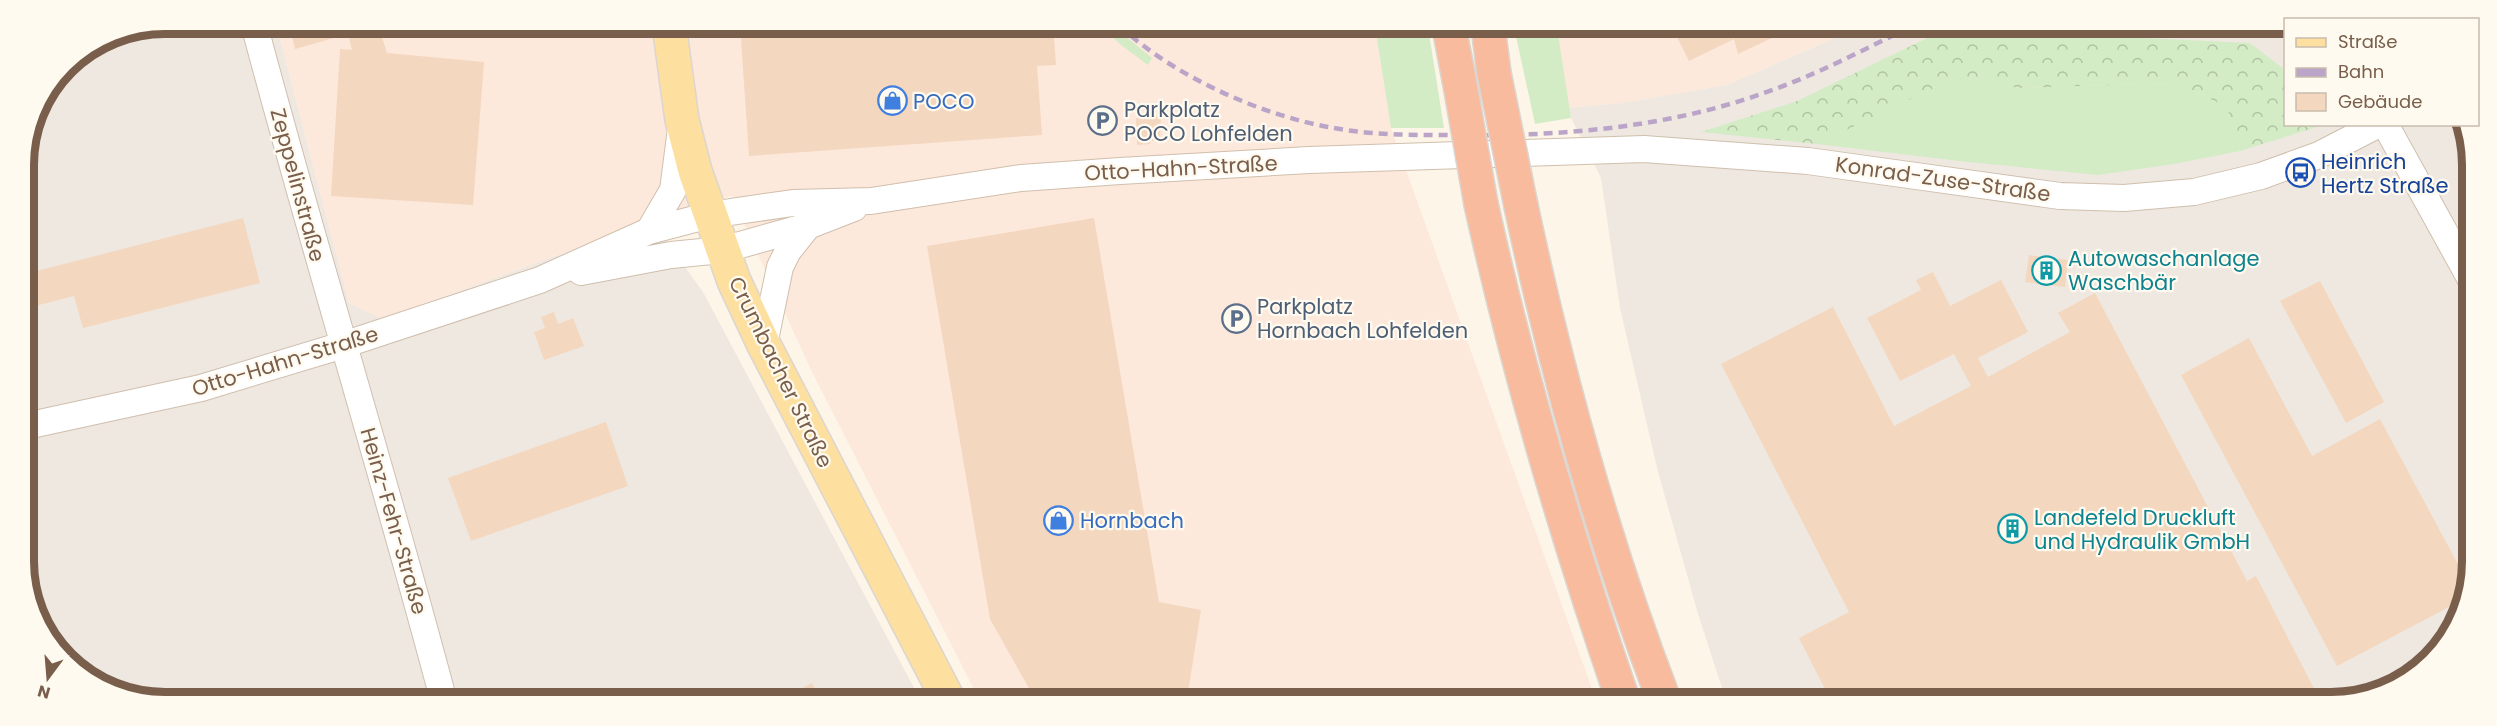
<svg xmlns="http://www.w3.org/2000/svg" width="2497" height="726" viewBox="0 0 2497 726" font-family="Poppins,sans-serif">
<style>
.commercial{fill:#fde8dc}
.industrial{fill:#eee8e1}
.grass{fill:#d3ecc5}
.forest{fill:url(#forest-crowns)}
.building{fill:#f4d7bf}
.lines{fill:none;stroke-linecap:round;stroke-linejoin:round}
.minor-casing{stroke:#d0bfad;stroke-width:28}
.major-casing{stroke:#dcd5d0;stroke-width:36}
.highway-casing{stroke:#dcd5d0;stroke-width:36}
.minor{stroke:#fff;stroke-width:26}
.major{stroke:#fde09f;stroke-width:33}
.highway{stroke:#f9bb9e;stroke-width:33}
.rail{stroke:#baa5c8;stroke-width:4.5;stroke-dasharray:9 6;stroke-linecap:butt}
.highway-bridge-casing{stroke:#dcd5d0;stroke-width:36;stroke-linecap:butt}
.highway-bridge{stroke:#f9bb9e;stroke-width:33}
.labels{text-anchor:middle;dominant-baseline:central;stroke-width:4.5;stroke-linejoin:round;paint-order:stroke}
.shop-label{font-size:21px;fill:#366cbe;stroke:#fffaef;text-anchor:start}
.service-label{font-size:21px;fill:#4e5e75;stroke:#fffaef;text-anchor:start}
.transit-label{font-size:21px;fill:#164399;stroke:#fffaef;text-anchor:start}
.street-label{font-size:21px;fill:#795e4b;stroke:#fffaef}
.culture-label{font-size:21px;fill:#0d838f;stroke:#fffaef;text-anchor:start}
.rim{fill:none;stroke:#795e4b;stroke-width:8}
</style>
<defs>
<pattern id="forest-crowns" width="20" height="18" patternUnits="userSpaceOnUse" patternTransform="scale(1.5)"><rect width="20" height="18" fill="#d3ecc5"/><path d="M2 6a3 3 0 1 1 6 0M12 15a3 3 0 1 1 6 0" fill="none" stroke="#b0c2a2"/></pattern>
</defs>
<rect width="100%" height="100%" fill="#fdf6e8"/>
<path class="commercial" d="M276,24L1375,27L1391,128L1596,700L979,699L812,372L731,196L652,221L382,319L349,303Z
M1557,27L1858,28L1727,85L1622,103L1569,108Z"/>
<path class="industrial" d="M166,24H276L349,303L382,319L652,221L703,292L920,699L130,697L65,660L27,587L24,157L35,111L66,65L112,35Z
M1858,28L2285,29L2286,124L2463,125L2470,139L2468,596L2424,667L2385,691L2340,702L1726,700L1698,614L1657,468L1620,308L1601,178L1571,118L1569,108L1622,103L1727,85Z"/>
<path class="grass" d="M1101,26H1113L1152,58L1148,65L1121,45Z
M1375,27H1428L1444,128H1391Z
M1514,27H1557L1571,118L1535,124Z
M1959,76L2019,88L2178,83L2227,107L2240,151L2174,164L2098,175L1968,162L1817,144Z"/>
<path class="forest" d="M1948,28H2024L2014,32L2250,43L2285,70L2286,124L2316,125L2317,127L2240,151L2227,107L2178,83L2019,88L1959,76L1817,144L1701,132L1797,101Z"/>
<path class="building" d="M289,24H378L387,53L484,62L473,205L331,196L340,49L352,50L348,34L295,49Z
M740,25L1053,26L1056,65L1037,66L1042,135L749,156Z
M1682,27H1728L1793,28L1738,54L1734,39L1689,61L1675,33Z
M1161,116L1160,140L1150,141V144L1137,145L1136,118Z
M243,218L260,283L83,328L74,296L31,307L25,284V274Z
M1094,218L1159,602L1201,610L1187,699H1035L990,619L927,246Z
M2029,255L2068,260L2065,287L2025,282Z
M1933,272L1950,306L2001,280L2028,332L1978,358L1988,377L2070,332L2058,313L2095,293L2247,581L2256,576L2321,702L1831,701L1799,638L1849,612L1721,364L1833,307L1894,426L1971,386L1954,354L1900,381L1867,318L1921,290L1916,280Z
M2320,281L2384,402L2346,423L2280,301Z
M554,312L558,324L573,318L584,346L544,360L534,332L545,328L541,317Z
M2249,338L2312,456L2380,419L2468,583V597L2337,666L2181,375Z
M606,422L628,486L471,541L448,478Z
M812,683L821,699H782Z"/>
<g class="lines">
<defs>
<path id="minor" d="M254,24C314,250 383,472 443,698
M2385,124L2470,278
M649,231L673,190L681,129
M581,272L671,255L722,250L808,226L854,208
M764,345L780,267L788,251L808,226
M26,426L201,388L343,345L540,280L649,231L710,215L793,203L871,201L1021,178L1120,171L1309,160L1644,149L1808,161L2060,196L2124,198L2194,192L2261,176L2319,155L2379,124"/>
<path id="major" d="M669,25L682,120L695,171L734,281L764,345L948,699"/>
<path id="highway" d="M1449,27L1459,79
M1488,27L1494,73
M1481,204C1518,371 1567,538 1623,700
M1521,206C1557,374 1603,541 1664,700"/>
</defs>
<use href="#minor" class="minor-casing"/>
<use href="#major" class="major-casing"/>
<use href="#highway" class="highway-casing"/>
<use href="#minor" class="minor"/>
<use href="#major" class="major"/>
<use href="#highway" class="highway"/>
<path class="rail" d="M1120,26C1173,76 1262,116 1334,128C1372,135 1409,135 1447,135C1553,137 1663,129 1764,93C1814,76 1861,51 1908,28"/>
<defs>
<path id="highway-bridge" d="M1494,73L1521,206
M1459,79L1481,204"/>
</defs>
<use href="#highway-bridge" class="highway-bridge-casing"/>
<use href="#highway-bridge" class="highway-bridge"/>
</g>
<defs>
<symbol id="shop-ring" viewBox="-11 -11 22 22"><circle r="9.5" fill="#fffaef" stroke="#3f7fe0" stroke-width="1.5"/><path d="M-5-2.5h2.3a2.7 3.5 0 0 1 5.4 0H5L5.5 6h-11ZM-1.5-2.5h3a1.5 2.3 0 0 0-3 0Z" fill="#3f7fe0"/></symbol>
<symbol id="parking-ring" viewBox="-11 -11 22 22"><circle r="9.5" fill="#fffaef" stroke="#5c6f8a" stroke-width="1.5"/><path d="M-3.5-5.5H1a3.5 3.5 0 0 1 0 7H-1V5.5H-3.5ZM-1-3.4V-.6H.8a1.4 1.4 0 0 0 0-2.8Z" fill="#5c6f8a"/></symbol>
<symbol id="bus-ring" viewBox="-11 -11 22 22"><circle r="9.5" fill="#fffaef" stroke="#1a4fb4" stroke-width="1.5"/><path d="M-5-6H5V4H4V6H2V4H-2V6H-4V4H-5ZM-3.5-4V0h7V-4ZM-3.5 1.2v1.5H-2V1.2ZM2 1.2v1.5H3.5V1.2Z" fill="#1a4fb4"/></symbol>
<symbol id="building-ring" viewBox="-11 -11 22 22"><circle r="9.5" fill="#fffaef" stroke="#0f9aa8" stroke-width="1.5"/><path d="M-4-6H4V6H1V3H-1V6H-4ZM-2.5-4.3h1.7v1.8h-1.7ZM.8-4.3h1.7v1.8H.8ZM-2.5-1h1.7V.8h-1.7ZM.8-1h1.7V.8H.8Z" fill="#0f9aa8"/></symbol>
</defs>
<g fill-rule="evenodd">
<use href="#shop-ring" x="876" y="84" width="33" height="33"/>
<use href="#parking-ring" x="1086" y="104" width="33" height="33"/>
<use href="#bus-ring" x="2284" y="156" width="33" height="33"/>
<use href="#building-ring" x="2030" y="254" width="33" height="33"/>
<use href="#parking-ring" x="1220" y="302" width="33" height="33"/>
<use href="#shop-ring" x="1042" y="504" width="33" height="33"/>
<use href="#building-ring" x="1996" y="512" width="33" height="33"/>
</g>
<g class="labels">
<g class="shop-label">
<text x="913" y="101">POCO</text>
<text x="1080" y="520">Hornbach</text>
</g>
<g class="service-label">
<text x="1124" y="109">Parkplatz<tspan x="1124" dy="24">POCO Lohfelden</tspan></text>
<text x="1257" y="306">Parkplatz<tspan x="1257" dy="24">Hornbach Lohfelden</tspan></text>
</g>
<g class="transit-label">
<text x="2321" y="161">Heinrich<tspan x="2321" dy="24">Hertz Straße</tspan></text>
</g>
<g class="street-label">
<text transform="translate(1181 168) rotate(-3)">Otto-Hahn-Straße</text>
<text transform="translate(1943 179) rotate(8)">Konrad-Zuse-Straße</text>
<text transform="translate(298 185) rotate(75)">Zeppelinstraße</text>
<text transform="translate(285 361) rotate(-17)">Otto-Hahn-Straße</text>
<text transform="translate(781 372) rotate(64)">Crumbacher Straße</text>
<text transform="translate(394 521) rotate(74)">Heinz-Fehr-Straße</text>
</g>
<g class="culture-label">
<text x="2068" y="258">Autowaschanlage<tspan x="2068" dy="24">Waschbär</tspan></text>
<text x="2034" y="517">Landefeld Druckluft<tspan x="2034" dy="24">und Hydraulik GmbH</tspan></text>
</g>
</g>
<path d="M0 0H2497V726H0ZM165 34H2331A131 131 0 0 1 2462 165V561A131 131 0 0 1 2331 692H165A131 131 0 0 1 34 561V165A131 131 0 0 1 165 34Z" fill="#fffaef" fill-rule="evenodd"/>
<path class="rim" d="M165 34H2331A131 131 0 0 1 2462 165V561A131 131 0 0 1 2331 692H165A131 131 0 0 1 34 561V165A131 131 0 0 1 165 34Z"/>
<rect x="2284" y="18" width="195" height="108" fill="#fffaef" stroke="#c9bcad" stroke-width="1.5"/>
<rect x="2296" y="38" width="30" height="9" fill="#fde09f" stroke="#c9bcad" stroke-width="1.5"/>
<text x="2338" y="48" font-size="18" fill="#795e4b">Straße</text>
<rect x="2296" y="68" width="30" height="9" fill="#baa5c8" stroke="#c9bcad" stroke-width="1.5"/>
<text x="2338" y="78" font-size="18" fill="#795e4b">Bahn</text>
<rect x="2296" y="93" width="30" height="18" fill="#f4d7bf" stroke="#c9bcad" stroke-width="1.5"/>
<text x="2338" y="108" font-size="18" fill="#795e4b">Gebäude</text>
<g transform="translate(48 678) rotate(196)" stroke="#fffaef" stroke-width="4.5" paint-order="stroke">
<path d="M0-4.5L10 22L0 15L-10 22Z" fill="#795e4b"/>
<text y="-9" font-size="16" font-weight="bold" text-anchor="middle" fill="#795e4b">N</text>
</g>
</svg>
